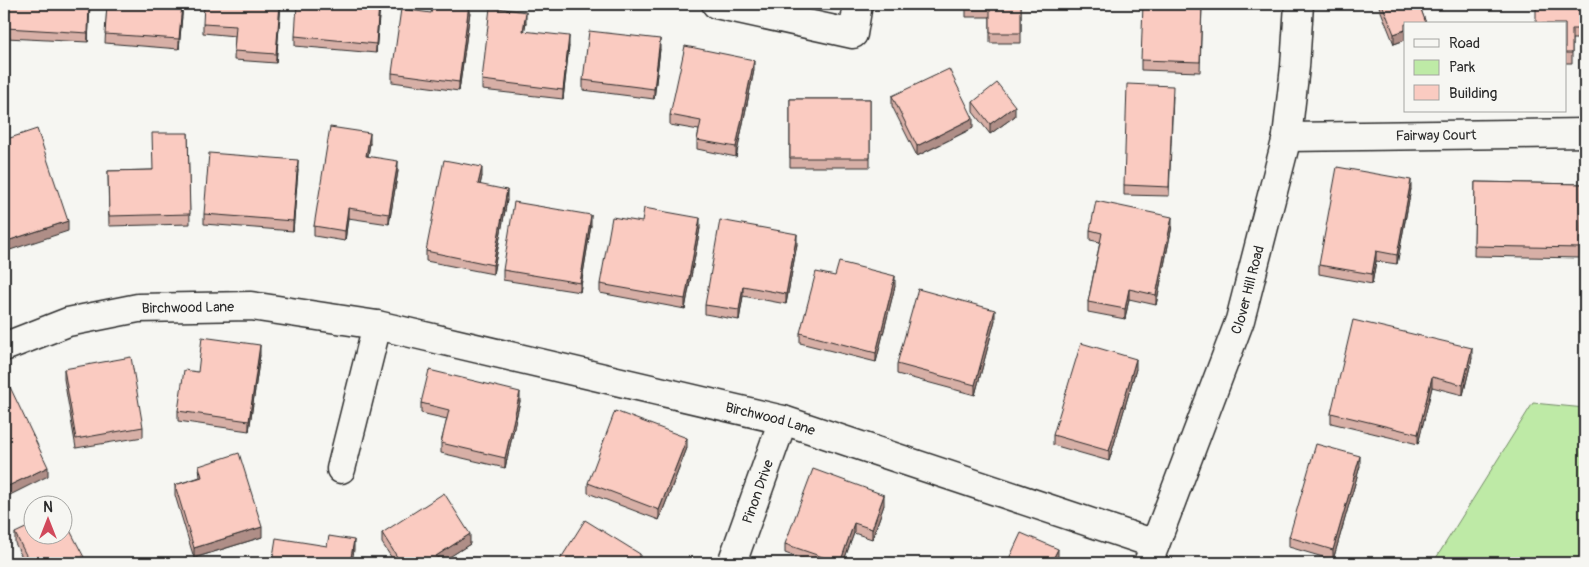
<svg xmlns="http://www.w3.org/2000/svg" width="1589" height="567" viewBox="0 0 1589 567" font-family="Pangolin,sans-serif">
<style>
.green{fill:#beeaa6;stroke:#748a68}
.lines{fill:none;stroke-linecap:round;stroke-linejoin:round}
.minor-casing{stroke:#2b2b2b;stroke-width:31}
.tertiary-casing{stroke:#2b2b2b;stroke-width:31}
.minor{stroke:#f6f6f2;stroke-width:28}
.tertiary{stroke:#f6f6f2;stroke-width:28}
.wall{fill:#d7afa6;stroke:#2b2b2b}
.shaded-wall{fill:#af8e87;stroke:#2b2b2b}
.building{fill:#facbc1;stroke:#2b2b2b}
.labels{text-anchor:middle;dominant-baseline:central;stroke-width:4.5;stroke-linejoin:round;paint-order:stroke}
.street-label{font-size:14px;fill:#2b2b2b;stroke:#f6f6f2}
</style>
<rect width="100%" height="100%" fill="#f6f6f2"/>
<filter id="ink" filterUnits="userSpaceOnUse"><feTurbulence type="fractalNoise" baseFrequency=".02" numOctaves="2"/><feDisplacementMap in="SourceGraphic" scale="10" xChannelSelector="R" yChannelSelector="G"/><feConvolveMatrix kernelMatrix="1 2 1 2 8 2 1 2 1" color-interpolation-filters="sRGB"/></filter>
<g filter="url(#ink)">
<path class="green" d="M1533,403L1585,408V563H1433Z"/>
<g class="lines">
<defs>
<g id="minor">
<path d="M716,4L853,34L858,4"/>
<path id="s1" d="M1287,137L1585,133"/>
<path id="s2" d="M4,347L68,322L138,308L251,306L377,325L783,420L1155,544"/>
<path d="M341,469L377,325"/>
<path id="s3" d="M732,563L783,420"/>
</g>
<g id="tertiary">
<path id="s4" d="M1148,563L1240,320L1287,137L1295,67L1299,4"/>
</g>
</defs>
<use href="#minor" class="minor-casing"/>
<use href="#tertiary" class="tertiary-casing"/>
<use href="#minor" class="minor"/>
<use href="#tertiary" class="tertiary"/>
</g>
<path class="wall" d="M7,4H90L88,42L6,38Z
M107,4H183L179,49L105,43Z
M281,4L276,63L234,60L235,36L203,33V24Z
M380,4L376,53L295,46V36Z
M966,4H1021V43H990V17H966Z
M1202,4L1200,72L1141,70V60Z
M1378,4H1434L1421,9L1426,24H1405V40L1394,44Z
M1585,4V39H1572V63H1565V24Z
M470,12L459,91L392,82V73L431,13Z
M526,22L524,31L569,46L563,99L482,90V80Z
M660,49L654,99L583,90V80Z
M754,70L736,157L697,149V140L699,130L670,125V115Z
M892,96L973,128L917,156L892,106Z
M1173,96L1169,196L1124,195V185Z
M790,99H870V167H790Z
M973,102L1015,116L990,134L973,112Z
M188,133L190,224L109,226L108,171L153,170Z
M370,143L368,156L398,171L389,224L348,218L345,241L314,236V226Z
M298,170L293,231L204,224V214Z
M482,176L480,185L507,200L493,274L426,261V251Z
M1475,182L1582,184L1581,258L1474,256Z
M1411,189L1397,264L1376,261L1372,284L1319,274V265Z
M591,225L580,292L503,280V270Z
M1172,226L1156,305L1129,299L1125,319L1088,312V302L1100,242L1090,240V230Z
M700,228L685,309L600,293V284Z
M797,244L786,304L743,296L739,320L705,314V305Z
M835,276L895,286L876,362L800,343V333Z
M995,320L975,395L897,374V364Z
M260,355L249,431L178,421V411L198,372Z
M1472,358L1463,395L1432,387L1418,444L1331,423V413Z
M64,369L143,427V437L76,448L64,379Z
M1136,369L1109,461L1053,445V435Z
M520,401L505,468L441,453V443L447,419L421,413V403Z
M687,448L659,520L588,493V483Z
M199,466L262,537L194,558L175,495V485L200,477Z
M1360,466L1333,560L1289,547V537Z
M884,505L872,539L854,533L843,563H812L785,553V544Z
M15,533L87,563H25L15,543Z
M382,533L470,544L441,562V563H395L382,543Z"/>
<path class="shaded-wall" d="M89,4H90L88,42V33Z
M182,4H183L179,49V39Z
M280,4H281L276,63V54Z
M379,4H380L376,53V44Z
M469,4L470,12L459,91V82Z
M1417,4H1434L1417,10Z
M526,12V22L523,41V31Z
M1405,30V40L1394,44V34Z
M569,36V46L563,99V90Z
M660,39V49L654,99V89Z
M754,60V70L736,157V147Z
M1015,106V116L990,134V124Z
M973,118V128L917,156V146Z
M370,133V143L366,166V156Z
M298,160V170L293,231V221Z
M398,161V171L389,224V214Z
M482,167V176L478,194V184Z
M1411,180V189L1397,264V255Z
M507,190V200L493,274V265Z
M348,208V218L345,241V231Z
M591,215V225L580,292V283Z
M1172,217V226L1156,305V295Z
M700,218V228L685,309V299Z
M68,221V231L4,252V242Z
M797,234V244L786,304V294Z
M1376,251V261L1372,284V274Z
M895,276V286L876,362V353Z
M743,286V296L739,320V310Z
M1129,289V299L1125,319V309Z
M995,310V320L975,395V385Z
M260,345V355L249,431V421Z
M1472,348V358L1463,395V385Z
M1136,359V369L1109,461V451Z
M1432,377V387L1418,444V434Z
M520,392V401L505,468V458Z
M687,438V448L659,520V510Z
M1360,456V466L1333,560V550Z
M48,467V476L4,498V488Z
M884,495V505L872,539V529Z
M854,523V533L843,563H840Z
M262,527V537L194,558V548Z
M470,534V544L440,563L436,556Z
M354,540V550L352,563H350Z
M1058,549V559L1056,563H1051Z
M640,554V563H635Z"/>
<path class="building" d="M7,4H89L88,33L6,28Z
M107,4H182L179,39L105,34Z
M204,4H280L276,54L234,51L236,26L203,24Z
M297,4H379L376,44L295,36Z
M433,4H469L459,82L392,73L401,9L431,13Z
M966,4H1021V33H990V7H966Z
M1143,4H1202L1200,62L1141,60Z
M1382,4H1419L1426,23L1423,24H1405V30L1394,34Z
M1536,4H1585V29H1572V53H1565V24H1536Z
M490,7L526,12L523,31L569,36L563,90L482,80Z
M589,31L660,39L654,89L583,80Z
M685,46L754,60L736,147L697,140L701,121L670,115Z
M949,69L973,118L917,146L892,96Z
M997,83L1015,106L990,124L973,102Z
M1127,84L1173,86L1169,187L1124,185Z
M790,99H870V158H790Z
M330,127L370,133L366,156L398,161L389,214L348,208L345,231L314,226Z
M37,129L68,221L4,242V140Z
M152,133H188L190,214L109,216L108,171L153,170Z
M209,153L298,160L293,221L204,214Z
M444,160L482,167L478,184L507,190L493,265L426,251Z
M1337,167L1411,180L1397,255L1376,251L1372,274L1319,265Z
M1475,182L1582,184L1581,248L1474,246Z
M1096,201L1172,217L1156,295L1129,289L1125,309L1088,302L1102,233L1090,230Z
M514,202L591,215L580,283L503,270Z
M644,208L700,218L685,299L600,284L612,217L642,222Z
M720,220L797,234L786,294L743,286L739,310L705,305Z
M839,262L895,276L876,353L800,333L816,272L835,276Z
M918,289L995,310L975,385L897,364Z
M1353,320L1472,348L1463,385L1432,377L1418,434L1331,413Z
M202,337L260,345L249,421L178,411L184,370L198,372Z
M1081,343L1136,359L1109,451L1053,435Z
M131,357L143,427L76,439L64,369Z
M429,370L520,392L505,458L441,443L449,410L421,403Z
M10,387L48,467L4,488V390Z
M615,411L687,438L659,510L588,483Z
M1316,444L1360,456L1333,550L1289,537Z
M239,453L262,527L194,548L175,485L202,477L199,466Z
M813,469L884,495L872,529L854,523L840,563L785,544Z
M444,493L470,534L436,556L441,563H401L382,533Z
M62,515L87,563H30L15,533L32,525V534H62Z
M585,520L640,554L635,563H558Z
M1021,533L1058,549L1051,563H1007Z
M329,536L354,540L350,563H272L276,538L327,546Z
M974,556L989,563H971Z"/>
</g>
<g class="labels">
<g class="street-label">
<text stroke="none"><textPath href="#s1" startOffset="149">Fairway Court</textPath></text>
<text stroke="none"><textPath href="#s4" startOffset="291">Clover Hill Road</textPath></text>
<text stroke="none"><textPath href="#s2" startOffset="190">Birchwood Lane</textPath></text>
<text stroke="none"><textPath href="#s2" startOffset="785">Birchwood Lane</textPath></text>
<text stroke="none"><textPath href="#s3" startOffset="76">Pinon Drive</textPath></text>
</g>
</g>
<rect width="1589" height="567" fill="none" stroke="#f6f6f2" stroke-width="20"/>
<rect x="10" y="10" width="1569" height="547" fill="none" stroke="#2b2b2b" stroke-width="2" filter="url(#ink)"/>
<rect x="1404" y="22" width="162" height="90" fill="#f6f6f2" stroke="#a5a5a2"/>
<rect x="1414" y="39" width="25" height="8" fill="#f6f6f2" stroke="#a5a5a2"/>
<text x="1449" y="48" font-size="15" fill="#2b2b2b">Road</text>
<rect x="1414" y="60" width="25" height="15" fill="#beeaa6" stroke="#a5a5a2"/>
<text x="1449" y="72" font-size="15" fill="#2b2b2b">Park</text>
<rect x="1414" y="85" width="25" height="15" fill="#facbc1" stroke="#a5a5a2"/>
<text x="1449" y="98" font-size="15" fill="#2b2b2b">Building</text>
<g transform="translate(48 520)"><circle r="24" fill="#f6f6f2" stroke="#a5a5a2"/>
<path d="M0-4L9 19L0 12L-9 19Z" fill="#d1495b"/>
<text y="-8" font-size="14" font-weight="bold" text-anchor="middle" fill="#2b2b2b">N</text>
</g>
</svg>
